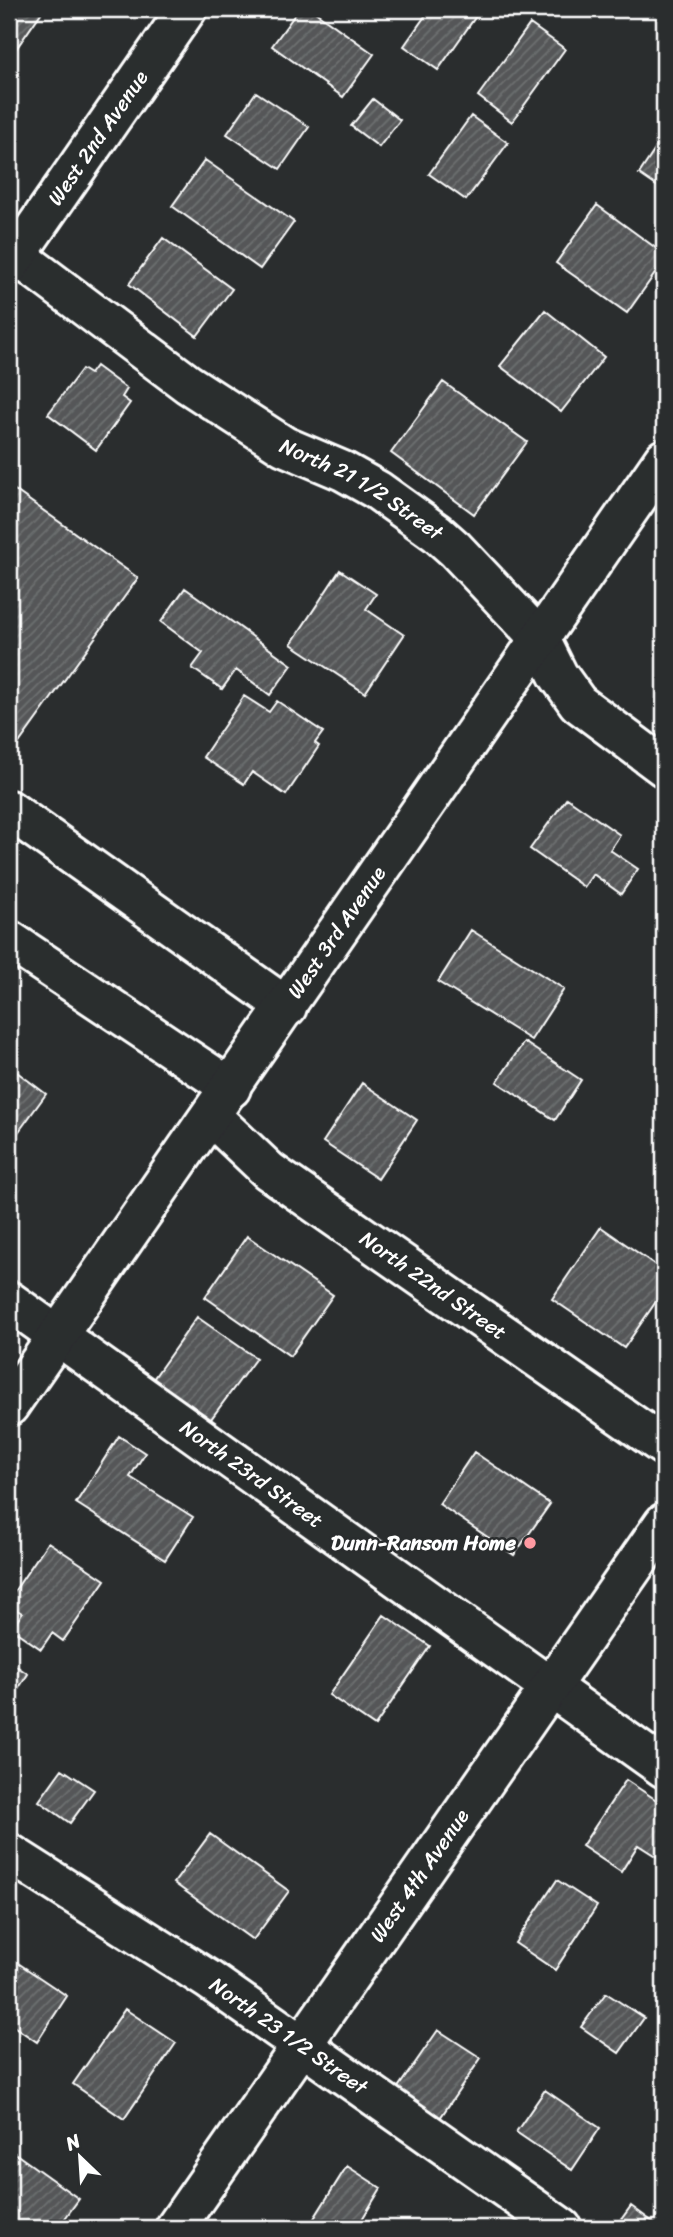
<svg xmlns="http://www.w3.org/2000/svg" width="673" height="2237" viewBox="0 0 673 2237" font-family="Sriracha,sans-serif">
<style>
.building{fill:url(#building-hatch);stroke:#fff;stroke-width:2}
.lines{fill:none;stroke-linecap:round;stroke-linejoin:round}
.minor-casing{stroke:#fff;stroke-width:44}
.major-casing{stroke:#fff;stroke-width:44}
.minor{stroke:#2a2d2e;stroke-width:38}
.major{stroke:#2a2d2e;stroke-width:38}
.poi-dot{fill:#ff9aa2;stroke:#2a2d2e;stroke-width:2.5}
.labels{text-anchor:middle;dominant-baseline:central;stroke-width:5;stroke-linejoin:round;paint-order:stroke}
.street-label{font-size:21px;fill:#fff;stroke:#2a2d2e}
.poi-label{font-size:21px;font-weight:bold;fill:#fff;stroke:#2a2d2e;text-anchor:end}
</style>
<defs>
<pattern id="building-hatch" width="6" height="6" patternUnits="userSpaceOnUse" patternTransform="scale(1.75)"><rect width="6" height="6" fill="#555758"/><path d="M-1 1l2-2M0 6l6-6M5 7l2-2" fill="none" stroke="#6e7071"/></pattern>
</defs>
<rect width="100%" height="100%" fill="#2a2d2e"/>
<filter id="ink" filterUnits="userSpaceOnUse"><feTurbulence type="fractalNoise" baseFrequency=".0143" numOctaves="2"/><feDisplacementMap in="SourceGraphic" scale="14" xChannelSelector="R" yChannelSelector="G"/><feConvolveMatrix kernelMatrix="1 2 1 2 8 2 1 2 1" color-interpolation-filters="sRGB"/></filter>
<g filter="url(#ink)">
<path class="building" d="M9,9H34L41,13L9,59Z
M299,9H311L374,54L343,97L272,46Z
M430,9H481L438,70L404,46Z
M530,24L565,49L512,122L478,96Z
M256,92L309,127L280,169L227,134Z
M373,99L400,120L379,147L351,126Z
M471,116L508,143L466,200L429,174Z
M664,136V191L639,174Z
M205,160L294,222L260,269L172,206Z
M597,205L664,254V261L627,313L556,263Z
M163,238L232,289L197,336L129,284Z
M545,310L604,357L561,412L500,366Z
M96,366L127,389L122,397L130,403L96,450L48,414L82,369L90,374Z
M443,382L527,442L474,514L391,453Z
M9,486L138,578L14,750L9,746Z
M340,570L376,594L366,609L404,635L365,693L291,644Z
M185,588L292,665L270,695L236,670L222,689L192,668L203,653L161,622Z
M244,696L269,712L277,701L323,732L315,743L319,746L286,795L252,772L244,784L203,757Z
M567,798L620,835L610,850L638,869L621,894L593,874L584,887L530,849Z
M471,930L564,989L531,1040L438,982Z
M524,1042L581,1080L555,1120L497,1082Z
M9,1066L46,1094L9,1145Z
M362,1083L417,1120L378,1179L323,1142Z
M601,1227L664,1271V1290L624,1348L552,1299Z
M247,1236L333,1295L290,1356L205,1297Z
M197,1317L256,1358L208,1423L151,1382Z
M119,1436L145,1453L130,1477L193,1517L165,1560L76,1503Z
M474,1452L550,1504L514,1555L439,1504Z
M48,1542L105,1580L63,1641L52,1633L41,1649L12,1629L22,1613L9,1605V1599Z
M384,1615L430,1646L375,1726L329,1695Z
M9,1661L28,1674L9,1703Z
M62,1769L94,1790L70,1823L39,1801Z
M626,1780L664,1805V1847L657,1857L638,1845L621,1872L582,1846Z
M210,1834L289,1891L253,1940L174,1883Z
M557,1880L597,1906L555,1970L515,1943Z
M9,1957L67,1996L37,2042L9,2023Z
M606,1993L644,2018L619,2053L581,2027Z
M125,2009L176,2043L124,2119L73,2084Z
M438,2030L481,2058L440,2118L397,2089Z
M545,2090L600,2128L572,2170L516,2132Z
M9,2149L79,2199L58,2228H9Z
M347,2166L381,2188L361,2221L372,2228H308Z
M631,2206L661,2228H615Z"/>
<g class="lines">
<defs>
<g id="minor">
<path id="s1" d="M16,255L188,384L284,446L343,471L377,490L437,533L455,549L540,639L558,675L578,703L664,767"/>
<path d="M9,810L287,1007"/>
<path d="M9,940L231,1088"/>
<path id="s2" d="M211,1116L269,1171L664,1446"/>
<path id="s3" d="M9,1301L664,1768"/>
<path id="s4" d="M9,1406L664,459"/>
<path id="s5" d="M9,1853L209,1980L562,2228"/>
<path id="s6" d="M175,2228L664,1523"/>
</g>
<g id="major">
<path id="s7" d="M9,266L187,9"/>
</g>
</defs>
<use href="#minor" class="minor-casing"/>
<use href="#major" class="major-casing"/>
<use href="#minor" class="minor"/>
<use href="#major" class="major"/>
</g>
</g>
<circle class="poi-dot" cx="530" cy="1543" r="7"/>
<g class="labels">
<g class="street-label">
<text stroke="none"><textPath href="#s7" startOffset="156">West 2nd Avenue</textPath></text>
<text stroke="none"><textPath href="#s1" startOffset="418">North 21 1/2 Street</textPath></text>
<text stroke="none"><textPath href="#s4" startOffset="576">West 3rd Avenue</textPath></text>
<text stroke="none"><textPath href="#s2" startOffset="280">North 22nd Street</textPath></text>
<text stroke="none"><textPath href="#s3" startOffset="298">North 23rd Street</textPath></text>
<text stroke="none"><textPath href="#s6" startOffset="429">West 4th Avenue</textPath></text>
<text stroke="none"><textPath href="#s5" startOffset="334">North 23 1/2 Street</textPath></text>
</g>
<g class="poi-label">
<text x="516" y="1543">Dunn-Ransom Home</text>
</g>
</g>
<rect width="673" height="2237" fill="none" stroke="#2a2d2e" stroke-width="35"/>
<rect x="18" y="18" width="638" height="2202" fill="none" stroke="#fff" stroke-width="2.5" filter="url(#ink)"/>
<g transform="translate(80 2157) rotate(335)" stroke="#2a2d2e" stroke-width="5" paint-order="stroke">
<path d="M0-5L12 26L0 18L-12 26Z" fill="#ffffff"/>
<text y="-10" font-size="19" font-weight="bold" text-anchor="middle" fill="#ffffff">N</text>
</g>
</svg>
